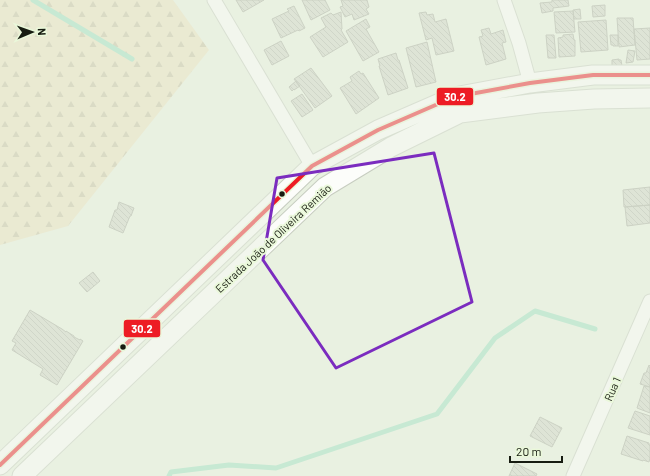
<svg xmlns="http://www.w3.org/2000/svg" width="650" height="476" viewBox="0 0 650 476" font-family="Barlow,sans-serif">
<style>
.forest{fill:url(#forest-firs)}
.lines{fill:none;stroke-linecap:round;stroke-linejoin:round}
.stream{stroke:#9de0c1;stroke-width:5}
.building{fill:url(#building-back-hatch);stroke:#a9ada0}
.minor-casing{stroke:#c7cdc0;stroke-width:15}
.secondary-casing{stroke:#c7cdc0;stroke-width:21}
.minor{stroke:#fcfdfa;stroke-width:13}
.secondary{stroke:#fcfdfa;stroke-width:19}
.bus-1-casing{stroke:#eaf8da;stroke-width:7}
.bus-1{stroke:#ed1c24;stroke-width:4}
.marked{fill:none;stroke:#7b2cbf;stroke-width:3;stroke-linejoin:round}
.bus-dot{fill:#171c11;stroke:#eaf8da;stroke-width:1.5}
.labels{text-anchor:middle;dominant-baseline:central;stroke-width:4;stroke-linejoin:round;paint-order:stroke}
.street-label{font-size:11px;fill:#171c11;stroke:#eaf8da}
.line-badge{stroke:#eaf8da;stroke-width:1.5}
.badge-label{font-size:11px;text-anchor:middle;font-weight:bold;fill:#fff}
</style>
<defs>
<pattern id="forest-firs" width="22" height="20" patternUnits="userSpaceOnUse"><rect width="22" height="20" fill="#eae2bf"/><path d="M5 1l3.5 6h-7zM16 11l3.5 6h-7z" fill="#c8c1a3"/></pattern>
<pattern id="building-back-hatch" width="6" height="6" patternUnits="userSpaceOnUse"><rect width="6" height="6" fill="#d0d4c7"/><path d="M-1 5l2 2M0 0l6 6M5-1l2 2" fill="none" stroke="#b2b5aa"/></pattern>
</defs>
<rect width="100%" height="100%" fill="#e9f1e1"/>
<path class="forest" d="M0,0H173L209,50L68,226L0,245Z"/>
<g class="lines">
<path class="stream" d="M33,0L132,59
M169,476L171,472L229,465L276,468L437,414L495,338L535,311L595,329"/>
</g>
<path class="building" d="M236,0H264L243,12Z
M302,0H325L330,10L311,20Z
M341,0H367L369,7L366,9L369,14L354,20L352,14L345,17L340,7L343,6Z
M552,0H568L569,6L553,8V11L542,13L540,3L552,2Z
M605,5V16L593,17L592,6Z
M294,6L305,28L299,31L298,30L281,38L272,19L289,11L287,9Z
M580,9L581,19H574L573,10Z
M573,11L575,32L556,33L554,12Z
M341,12L342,29L341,30L348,42L323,57L310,37L326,27L321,18L331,13L333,15Z
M426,12L427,15L433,14L435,22L446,19L454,51L436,55L432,38L426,40L419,13Z
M617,18H633L635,45L619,47Z
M366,19L370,27L366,29L379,52L363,61L346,31Z
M606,20L608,50L581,52L578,22Z
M489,28L491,34L503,30L506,42L502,43L506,59L486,65L479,37L483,36L481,30Z
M650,28V59L637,60L634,29Z
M573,34L574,40H575V56L559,57L558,38L563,37V35Z
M546,35H554L556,58H548Z
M610,35H618V46H613V45H611Z
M281,41L289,56L272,65L264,50Z
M427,42L436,82L416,87L406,48Z
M628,50L635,51L633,62L626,63Z
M396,53L398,60H399L408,88L388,95L379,66H380L378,59Z
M619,59V60H621L622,66H612V60Z
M311,68L332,96L315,108L294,79Z
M359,71L361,74L363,73L379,98L356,114L340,88L352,81L350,77Z
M296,81L300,86L294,90V89L292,91L289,87Z
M302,94L313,110L302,117L291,101Z
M650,187V205L624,207L623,190Z
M119,202L134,208L131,216H130L123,233L109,227L115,210H117Z
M650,205V223L627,226L625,207Z
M93,272L100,281L87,292L79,283Z
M30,310L62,329L66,332V331L74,336V337L80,340V339L83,341L57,385L40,375L43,369L12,350L16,343L12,341Z
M649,365L650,366V387L640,384L644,373H646Z
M644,386L650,387V413L637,408Z
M635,411L650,416V435L628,428Z
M540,417L562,428L552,447L530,436Z
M627,436L649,443V445H650V458L649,462L643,460V461L621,454Z
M515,463L537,474L536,476H509Z"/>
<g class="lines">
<defs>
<path id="minor" d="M214,0L312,166
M504,0L519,43L530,83
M573,476L650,301"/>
<path id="secondary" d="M0,465L312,166L378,130L454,97L530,83L593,75H650
M22,476L325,187L391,147L460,113L538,103L594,99L650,98"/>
</defs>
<use href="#minor" class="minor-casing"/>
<use href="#secondary" class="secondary-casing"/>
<use href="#minor" class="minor"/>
<use href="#secondary" class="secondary"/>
<defs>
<path id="bus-1" d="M0,465L312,166L378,130L454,97L530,83L593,75H650"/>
</defs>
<use href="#bus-1" class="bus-1-casing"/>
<use href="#bus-1" class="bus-1"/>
</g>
<path d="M0 0H650V476H0ZM434,153L472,302L336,368L263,260L277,178Z" fill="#e9f1e1" fill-opacity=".55" fill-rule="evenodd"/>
<path class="marked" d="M434,153L472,302L336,368L263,260L277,178Z"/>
<g class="bus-dot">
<circle cx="282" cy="194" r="3.5"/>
<circle cx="123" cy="347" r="3.5"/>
</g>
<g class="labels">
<g class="street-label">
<text transform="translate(273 238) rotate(-43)">Estrada João de Oliveira Remião</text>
<text transform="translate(612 389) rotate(-66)">Rua 1</text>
</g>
</g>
<g class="line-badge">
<rect x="436" y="87" width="38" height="19" rx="4" fill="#ed1c24"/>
<rect x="123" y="319" width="38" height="19" rx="4" fill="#ed1c24"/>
</g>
<g class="badge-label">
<text x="455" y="101">30.2</text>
<text x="142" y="333">30.2</text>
</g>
<g transform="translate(32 32) rotate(88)" stroke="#eaf8da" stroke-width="3" paint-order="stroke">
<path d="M0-3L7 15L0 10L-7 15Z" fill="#171c11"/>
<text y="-6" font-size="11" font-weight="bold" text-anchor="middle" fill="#171c11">N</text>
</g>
<path d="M510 456v6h52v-6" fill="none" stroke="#171c11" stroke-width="2"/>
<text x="516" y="456" font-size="12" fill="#171c11" stroke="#eaf8da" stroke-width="3" paint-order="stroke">20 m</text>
</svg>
